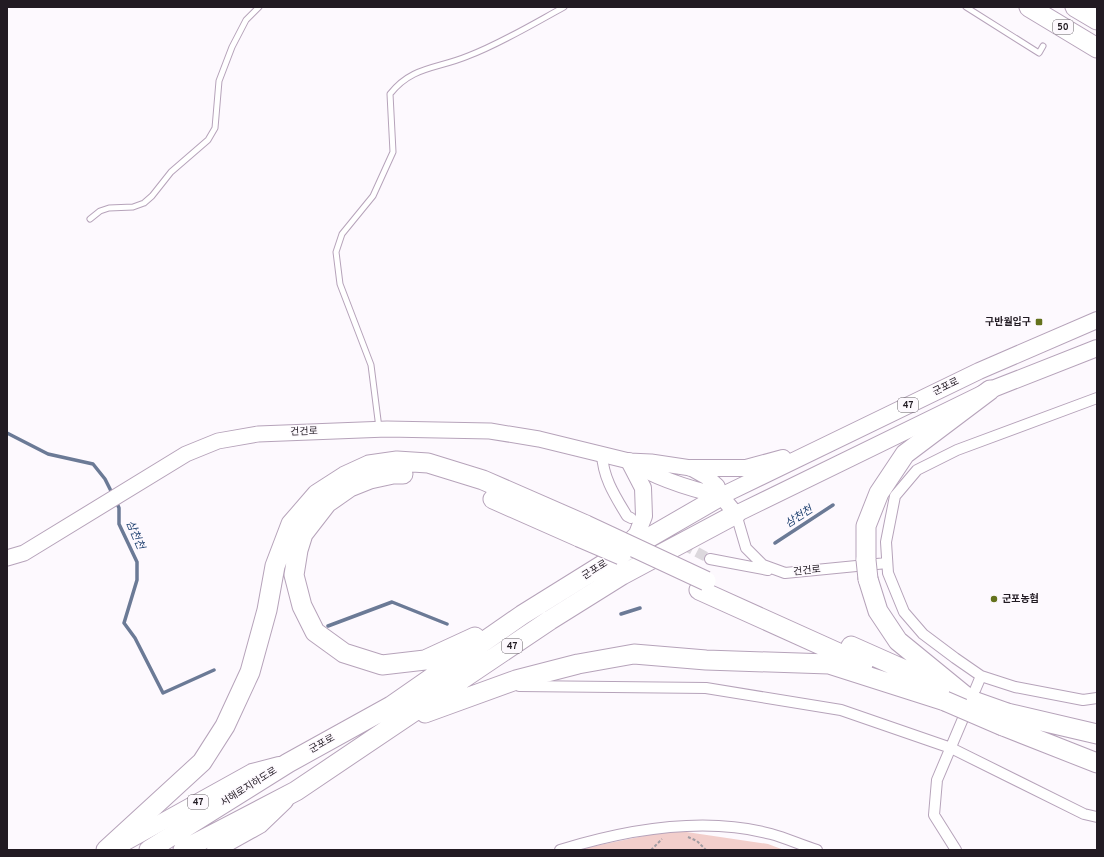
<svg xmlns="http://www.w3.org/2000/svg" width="1104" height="857" viewBox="0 0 1104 857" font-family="Overpass,'Noto Sans KR',sans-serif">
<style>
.green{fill:#f2cecb}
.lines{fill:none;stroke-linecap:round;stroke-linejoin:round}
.stream{stroke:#6b7a96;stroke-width:3.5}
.street-tunnel{stroke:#dcd8dd;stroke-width:10;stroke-dasharray:10 5;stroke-linecap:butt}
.lane-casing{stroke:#b6a3ba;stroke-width:7}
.street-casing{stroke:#b6a3ba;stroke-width:12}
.secondary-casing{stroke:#b6a3ba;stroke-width:17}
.primary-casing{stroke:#b6a3ba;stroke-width:18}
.highway-casing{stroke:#b6a3ba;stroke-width:21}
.path{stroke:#a09ba1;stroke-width:2;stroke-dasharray:3 2;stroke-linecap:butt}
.lane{stroke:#fff;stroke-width:5}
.street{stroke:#fff;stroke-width:10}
.secondary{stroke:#fff;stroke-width:15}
.primary{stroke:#fff;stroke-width:16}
.highway{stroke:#fff;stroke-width:19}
.highway-bridge-casing{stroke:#b6a3ba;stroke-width:21;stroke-linecap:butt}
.highway-bridge{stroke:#fff;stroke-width:19}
.poi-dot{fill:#64721d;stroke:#fdf9fe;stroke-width:1.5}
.labels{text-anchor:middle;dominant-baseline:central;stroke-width:3;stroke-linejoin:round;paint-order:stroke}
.shield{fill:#fdf9fe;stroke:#645e65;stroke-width:1}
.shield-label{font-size:9px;font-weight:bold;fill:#221b23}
.poi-label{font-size:10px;font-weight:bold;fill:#221b23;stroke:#fdf9fe;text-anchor:end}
.street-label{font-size:10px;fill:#221b23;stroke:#fdf9fe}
.water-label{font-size:11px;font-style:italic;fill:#1f4170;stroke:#fdf9fe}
</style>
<rect width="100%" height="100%" fill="#fdf9fe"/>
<path class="green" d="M673,830L768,844L784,850H575Z"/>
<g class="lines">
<path class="stream" d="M7,433L48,454L93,464L105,479L113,495
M116,501L119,508V524L137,562V580L124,623L135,638L163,693L214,670
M775,543L833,505
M621,614L640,608
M328,626L392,602L447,624"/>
<path class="street-tunnel" d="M657,531L710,559"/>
<defs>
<path id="lane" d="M966,7L1039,53L1043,46
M90,219L100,211L109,208L133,207L144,203L152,196L171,172L208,140L215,128L219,81L232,47L246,20L259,7
M379,428L371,365L340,284L336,252L342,234L373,196L393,152L390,94C412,66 437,69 468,56C500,44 533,24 564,7"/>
<path id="street" d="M1097,398L957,450L917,470L895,496L886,542L888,573L904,612L923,634L955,658L981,676L1015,687L1083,700L1097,698
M602,454C603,478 615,496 627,516L631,518
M736,514L746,548L763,565L785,573L887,563
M710,559L768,570
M519,686L706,688L841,710L951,748L1084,814L1097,817
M560,850C625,830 704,816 771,834C786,838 801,845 817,850
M956,850L934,815L937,780L981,676"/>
<path id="secondary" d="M631,462C657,479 691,489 721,496
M7,558L24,553L186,454L218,441L258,434L387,429L490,431L539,439L629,461L651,462L691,468L707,477L717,486L721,496L736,514"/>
<path id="primary" d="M691,468H746L783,458
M721,496L979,371L1097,320
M736,514L990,390L1097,348
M623,548L637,534L644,516L643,488L629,461
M115,848L252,772L279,765
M215,850L260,825L285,801"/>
<path id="highway" d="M1029,7L1097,48
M1075,7L1097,20
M403,474H393L370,479L350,487L327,503L303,534L298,550L294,575L302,606L315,632L344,653L382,665L425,660L475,637
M493,499L579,537
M866,560V526L879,493L905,454L990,390
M868,579L878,611L898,641L969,699
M699,590L863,664
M851,646L950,690
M425,713L516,680L578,664L634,654L706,660L829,664L945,701
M1007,713L1097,734
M1003,726L1097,763
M106,850L202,762L225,726L250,672L267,610L275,566L291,524L317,494L345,476L369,465L397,461L428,463L483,480L586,525
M149,850L288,763L391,706L522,615L612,559L721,496
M183,850L296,791L550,620L622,575L736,514"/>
</defs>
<use href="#lane" class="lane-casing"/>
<use href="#street" class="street-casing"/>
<use href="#secondary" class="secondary-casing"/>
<use href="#primary" class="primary-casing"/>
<use href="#highway" class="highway-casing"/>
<path class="path" d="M688,837L697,841L706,850
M651,850L662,839"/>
<use href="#lane" class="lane"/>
<use href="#street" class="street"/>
<use href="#secondary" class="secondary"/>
<use href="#primary" class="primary"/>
<use href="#highway" class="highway"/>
<defs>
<path id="highway-bridge" d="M586,525L706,581
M579,537L621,555
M866,560L868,579
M945,701L1003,726
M976,702L1007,713"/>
</defs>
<use href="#highway-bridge" class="highway-bridge-casing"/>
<use href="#highway-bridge" class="highway-bridge"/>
</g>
<g class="poi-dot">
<rect x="1035" y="318" width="8" height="8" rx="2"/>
<circle cx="994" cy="599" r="4"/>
</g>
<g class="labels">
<g class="shield">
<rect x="1053" y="20" width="20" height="14" rx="3"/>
<rect x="898" y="398" width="20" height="14" rx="3"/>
<rect x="502" y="639" width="20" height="14" rx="3"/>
<rect x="188" y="795" width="20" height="14" rx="3"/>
</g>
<g class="shield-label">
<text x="1063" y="27">50</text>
<text x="908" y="405">47</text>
<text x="512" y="646">47</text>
<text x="198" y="802">47</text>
</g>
<g class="poi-label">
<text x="1031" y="322">구반월입구</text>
<text x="1002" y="599" text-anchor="start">군포농협</text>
</g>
<g class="street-label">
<text transform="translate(946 387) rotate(-26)">군포로</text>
<text transform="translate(304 432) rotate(-2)">건건로</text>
<text transform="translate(595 570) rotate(-32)">군포로</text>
<text transform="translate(807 571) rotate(-6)">건건로</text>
<text transform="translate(322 744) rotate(-29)">군포로</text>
<text transform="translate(249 787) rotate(-32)">서해로지하도로</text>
</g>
<g class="water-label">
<text transform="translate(799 517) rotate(-33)">삼천천</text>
<text transform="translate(135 535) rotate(67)">삼천천</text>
</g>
</g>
<rect width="1104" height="857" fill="none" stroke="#221b23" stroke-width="16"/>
</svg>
